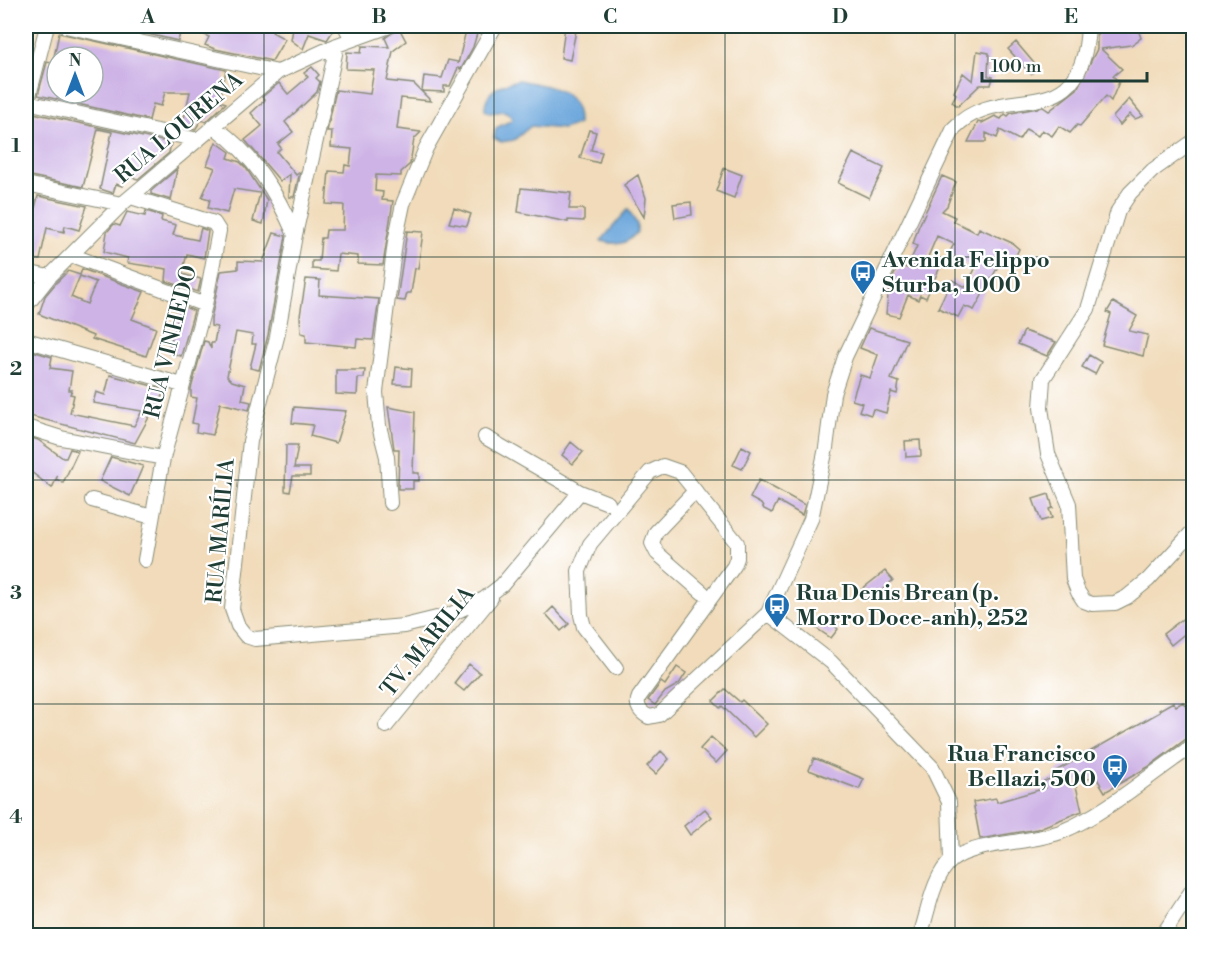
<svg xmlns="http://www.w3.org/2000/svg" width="1219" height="961" viewBox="0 0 1219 961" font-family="'Libre Bodoni',serif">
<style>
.water{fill:#6aa6db;stroke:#447288;stroke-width:1.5}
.building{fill:#ceb4e6;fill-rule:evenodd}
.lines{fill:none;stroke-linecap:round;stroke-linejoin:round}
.street-casing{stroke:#888c77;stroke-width:16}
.street{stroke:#fff;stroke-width:14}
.grid{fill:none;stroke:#1f3d34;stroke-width:1.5;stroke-opacity:0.55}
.labels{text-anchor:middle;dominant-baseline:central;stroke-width:4.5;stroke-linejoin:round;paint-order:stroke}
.street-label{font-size:22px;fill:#1f3d34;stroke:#fff}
.poi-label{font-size:22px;font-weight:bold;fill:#1f3d34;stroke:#fff;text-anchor:start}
.neatline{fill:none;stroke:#1f3d34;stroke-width:2}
.grid-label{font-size:20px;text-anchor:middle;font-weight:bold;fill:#1f3d34}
</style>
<rect width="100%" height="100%" fill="#fff"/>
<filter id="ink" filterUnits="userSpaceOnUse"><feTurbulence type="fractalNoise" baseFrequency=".0167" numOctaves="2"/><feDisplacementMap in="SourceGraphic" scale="12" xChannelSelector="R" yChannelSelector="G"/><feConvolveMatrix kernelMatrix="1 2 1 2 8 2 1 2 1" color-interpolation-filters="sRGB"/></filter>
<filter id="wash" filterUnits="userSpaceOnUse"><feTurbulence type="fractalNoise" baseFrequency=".008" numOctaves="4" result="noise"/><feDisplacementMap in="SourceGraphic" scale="24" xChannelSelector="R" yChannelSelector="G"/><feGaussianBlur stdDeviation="1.35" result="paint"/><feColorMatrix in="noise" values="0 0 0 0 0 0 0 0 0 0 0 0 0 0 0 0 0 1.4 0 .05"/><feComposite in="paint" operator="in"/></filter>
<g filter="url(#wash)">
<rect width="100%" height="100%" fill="#f1dbba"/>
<path class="water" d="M519,80C548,87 579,87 578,124L563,129L531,126L514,140L501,142L494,138L496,128L512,120L511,115L504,111L490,113L485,110C484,90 503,83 519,80Z
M628,209L637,224V232C625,246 618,245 601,241Z"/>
<g id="blocks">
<path class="building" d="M115,26H182L178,41Z
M187,26H261L274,28L272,32L285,39L272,61L215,49L205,45L209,37Z
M289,26H336L327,40L309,34L303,49L291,40L293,29Z
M467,26L479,27L473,47L461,69L458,68L450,86H444V92L422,91L424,76L442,78L448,60L458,62V64Z
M565,26H577L570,60L561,58Z
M1097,26H1137L1141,38L1131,45L1101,49L1122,69L1113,76L1119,82L1111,101L1106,96L1080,126L1077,125L1070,133L1059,126L1052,136L1042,130L1038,136L1026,129L1019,140L1000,130L997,138L986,133V142H968L978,122L982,123L995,116L1001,119L1005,114L1008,116L1011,113L1043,107L1049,111L1077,89L1097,49Z
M399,28L406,41L393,51L387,81L414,84L431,101L401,98L397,129L421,132L414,139L410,164L401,172V176L376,175L375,191L383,192L382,200L393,201L383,265L358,264V256L338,254L336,271L312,269V261H319L321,238H325L326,230H343L344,205L326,204L329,171L344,172L345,165L350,166L352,149L331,147L332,131H327L336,90L370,94L374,70L346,69L347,52L361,53L362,46L389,47L385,38Z
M59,33L226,70L220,101L226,103L206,122L201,120L195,130L182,127L190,92H165L161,106L153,104L149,120L38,95L47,62L57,64V93H93V57H54Z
M1016,42L1038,68L1031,74L1008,49Z
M977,51L989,53L988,76L993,77L991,85H980L958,106L952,102L956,94L954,92L963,73L973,81Z
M312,67L319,75L316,78L320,82L317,92L285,122L293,132L278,144L281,148L277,152L296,175L300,172L294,197H289L290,174L280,181L245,140L262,126L251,113L265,100L262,97L279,83L288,94L308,77L304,73Z
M1129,99L1143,116L1135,119L1130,114L1120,125L1113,117Z
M33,113L171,143L169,153L138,179L126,176L122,186L116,184L113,193L100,189L112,132L98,129L83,187L26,175V146Z
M589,130L596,132L591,150L602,152L599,163L580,158Z
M216,142L230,152L228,158L240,162L246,168L267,200L263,224L253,221L260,193L234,189L227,213L208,208L210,199L202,197L215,168L207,165Z
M853,153L884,168L869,198L838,183Z
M724,168L742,175L734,198L716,191Z
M177,169L171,200L151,194V191Z
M638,175L646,198L644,217L624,185Z
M942,176L956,182L947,206L942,211L955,217L953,221L977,233L979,228L1012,243L1019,249L1014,259L1005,254L974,310L964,306L958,317L938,308L952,280L966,287L975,269L948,255L954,244L937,236L927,259L941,265L926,298L920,295L918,300L908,295L899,317L886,314L889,287L894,275L899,265L907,268L917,246L913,244L918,228Z
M521,188L571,193L569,209H584V221L568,220V222L518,212Z
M38,196L87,206L79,230L65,226L64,232L47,228L40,260L26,258V223L31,224Z
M691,202L692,215L675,218L673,204Z
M454,208L471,214L467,226L449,223Z
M146,211L162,216L161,221L176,225L173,235L198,240L201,228L208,231L204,258L187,254L182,274L201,279L198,292L166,281L167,269L127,263L128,258L104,252L107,232L114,224L120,226L127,212L145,216Z
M407,231L423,232L418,269L415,268L411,293H407L405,301L397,300Z
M274,233L286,236L268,335L259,370L250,368L256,344H252L253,335L236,332L227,376L232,381L245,385L242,400L251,402L249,410L220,403L213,435L196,432L197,424L192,423L197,398L191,397V389L204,341L208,342L211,349V343H214L217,327L211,326V319L221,271L238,269V261L263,262Z
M82,269L144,292L132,319L156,328L146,356L92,339L93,336L39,314L45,296L56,283L68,271L80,275ZM80,276L96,282L87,304L71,297Z
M306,279L320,280L319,295L379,299L373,340L357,339L356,347L306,342V334L301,333L300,316Z
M1113,302L1137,316L1129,331L1148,335L1143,356L1102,345L1111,314L1107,312Z
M175,303L194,311L181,356L167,352L181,311L173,309Z
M869,328L907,340L891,379L899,382L897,394L891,392L886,413L873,409L871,415L859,411L862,403L852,400L860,375L870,378L878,355L860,348Z
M1024,331L1056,342L1047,356L1018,344Z
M29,350L52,357L50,368L72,371L69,390H72L70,394L74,395L70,413L134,426L142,411L93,403L96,392L105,395L110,375L164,389L157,412L153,410L135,443L26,415V365Z
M1089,355L1101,362L1095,374L1082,367Z
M396,367L412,369L411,385L394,384Z
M336,370H365L364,378H358L357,395L336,394Z
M294,407L346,411L336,443L310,436L313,425L292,423Z
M388,407L415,412L413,473H419V481H413V489H398L399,449H394Z
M26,436L38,440L63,458H66L70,449L78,451L63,483L56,479L58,475L52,488L26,468Z
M920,440L921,456L906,457L905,441Z
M571,442L583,452L573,464L562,455Z
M286,445H298L294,468H310V476H293L290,492L285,491Z
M742,446L751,451L742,469L733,465Z
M111,457L143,466L130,496L100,481Z
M759,480L805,505L802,515L778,501L772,513L764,509L761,504L750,498Z
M1049,494L1053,508L1049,509L1052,518L1041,521L1033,499Z
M885,571L893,580L872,600L862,589Z
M553,607L569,624L561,631L546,614Z
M825,617L838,629L831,638L816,628Z
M1185,617L1193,627L1171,645L1163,634Z
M469,664L480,673L464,691L454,683Z
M677,667L686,673L679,684L665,692L655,705L648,700L661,682L665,685Z
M725,689L740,702L742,700L767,724L754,737L722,706L720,708L713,701Z
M1173,702L1176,706L1183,702L1187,708L1194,704V733L1148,767L1105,792L1096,777L1075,782L1082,811L1037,829L980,839L973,802L996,798L997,802L1046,788L1044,781L1057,777L1056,771L1160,712L1159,710Z
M711,737L727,751L716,763L700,749Z
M661,751L669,759L656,774L647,766Z
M814,758L864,779L859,789L809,770Z
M705,809L712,817L690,835L684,826Z"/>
</g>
</g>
<g filter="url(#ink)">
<use href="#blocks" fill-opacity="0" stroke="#888c77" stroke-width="1.5"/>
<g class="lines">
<defs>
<path id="street" d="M65,26L278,72
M345,26L352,39
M337,45L295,235L277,337L250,441L232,609L238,626L246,636L255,639L404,626L449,615L484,599L502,585L580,492L485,437
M27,102L198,140
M26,107L47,26
M216,128C254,156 276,191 295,235
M1194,141L1153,170L1130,193L1118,211L1088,309L1043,379L1041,408L1048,454L1069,504L1073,579L1078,592L1084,601L1092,604L1115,603L1127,597L1148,580L1194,530
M26,184L122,204
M131,197L214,223L219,231L205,305L163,458L145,560
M71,255L205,305
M26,272L49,277
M26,306L49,277L122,204L278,72L337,45L390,26
M26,340L182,385
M26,427L61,438L163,458
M695,491L656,532L652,543L657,553L703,593
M580,492L608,503
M92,500L152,517
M390,503L387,457L379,426L376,392L395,242L403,204L426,148L495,26
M768,613L831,662L932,767L949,802L951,860
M616,668L584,627L581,615L579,571L590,544L650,472L663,466L680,472L737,543V558L734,566L639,697C635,706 641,713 649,717L659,715L768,613L811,519L826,448L833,394L845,357L954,128C1003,77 1083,137 1088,26
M386,726L491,598
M920,936C928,913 933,875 952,860C976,841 1032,844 1063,831C1108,812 1153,772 1194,745
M1162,936L1194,887"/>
</defs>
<use href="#street" class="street-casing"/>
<use href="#street" class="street"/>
</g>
</g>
<path class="grid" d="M264,26V936M494,26V936M725,26V936M955,26V936M26,257H1194M26,480H1194M26,704H1194"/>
<defs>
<symbol id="bus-pin" viewBox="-11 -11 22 30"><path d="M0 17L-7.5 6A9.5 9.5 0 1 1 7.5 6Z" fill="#1f6fb2" stroke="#fff"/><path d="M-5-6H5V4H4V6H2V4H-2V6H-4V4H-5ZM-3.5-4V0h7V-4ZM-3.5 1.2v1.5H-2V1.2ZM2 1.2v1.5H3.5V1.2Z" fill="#fff"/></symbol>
</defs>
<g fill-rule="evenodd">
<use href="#bus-pin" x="848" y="258" width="30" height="40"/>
<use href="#bus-pin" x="762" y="591" width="30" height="40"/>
<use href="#bus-pin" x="1100" y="752" width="30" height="40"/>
</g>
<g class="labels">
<g class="street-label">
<text transform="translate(179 128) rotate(-40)">RUA LOURENA</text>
<text transform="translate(171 342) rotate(-76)">RUA VINHEDO</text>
<text transform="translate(221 531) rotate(-85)">RUA MARÍLIA</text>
<text transform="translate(428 642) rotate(-51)">TV. MARILIA</text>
</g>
<g class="poi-label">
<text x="882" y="260">Avenida Felippo<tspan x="882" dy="25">Sturba, 1000</tspan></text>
<text x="796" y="593">Rua Denis Brean (p.<tspan x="796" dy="25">Morro Doce-anh), 252</tspan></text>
<text x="1096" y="754" text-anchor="end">Rua Francisco<tspan x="1096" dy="25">Bellazi, 500</tspan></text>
</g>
</g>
<rect width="1219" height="961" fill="none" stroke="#fff" stroke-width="66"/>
<g transform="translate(75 75)"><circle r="28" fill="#ffffff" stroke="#a5b1ae" stroke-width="1.5"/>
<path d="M0-4.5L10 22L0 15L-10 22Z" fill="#1f6fb2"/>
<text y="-9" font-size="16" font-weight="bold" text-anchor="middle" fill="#1f3d34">N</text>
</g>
<path d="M982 72v9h165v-9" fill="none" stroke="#1f3d34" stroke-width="3"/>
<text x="991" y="72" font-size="18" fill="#1f3d34" stroke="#ffffff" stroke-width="4.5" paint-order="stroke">100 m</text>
<rect x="33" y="33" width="1153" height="895" class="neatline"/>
<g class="grid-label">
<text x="148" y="23">A</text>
<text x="379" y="23">B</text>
<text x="610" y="23">C</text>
<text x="840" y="23">D</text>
<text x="1071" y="23">E</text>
<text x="16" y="152">1</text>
<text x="16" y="375">2</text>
<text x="16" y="599">3</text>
<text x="16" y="823">4</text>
</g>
</svg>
